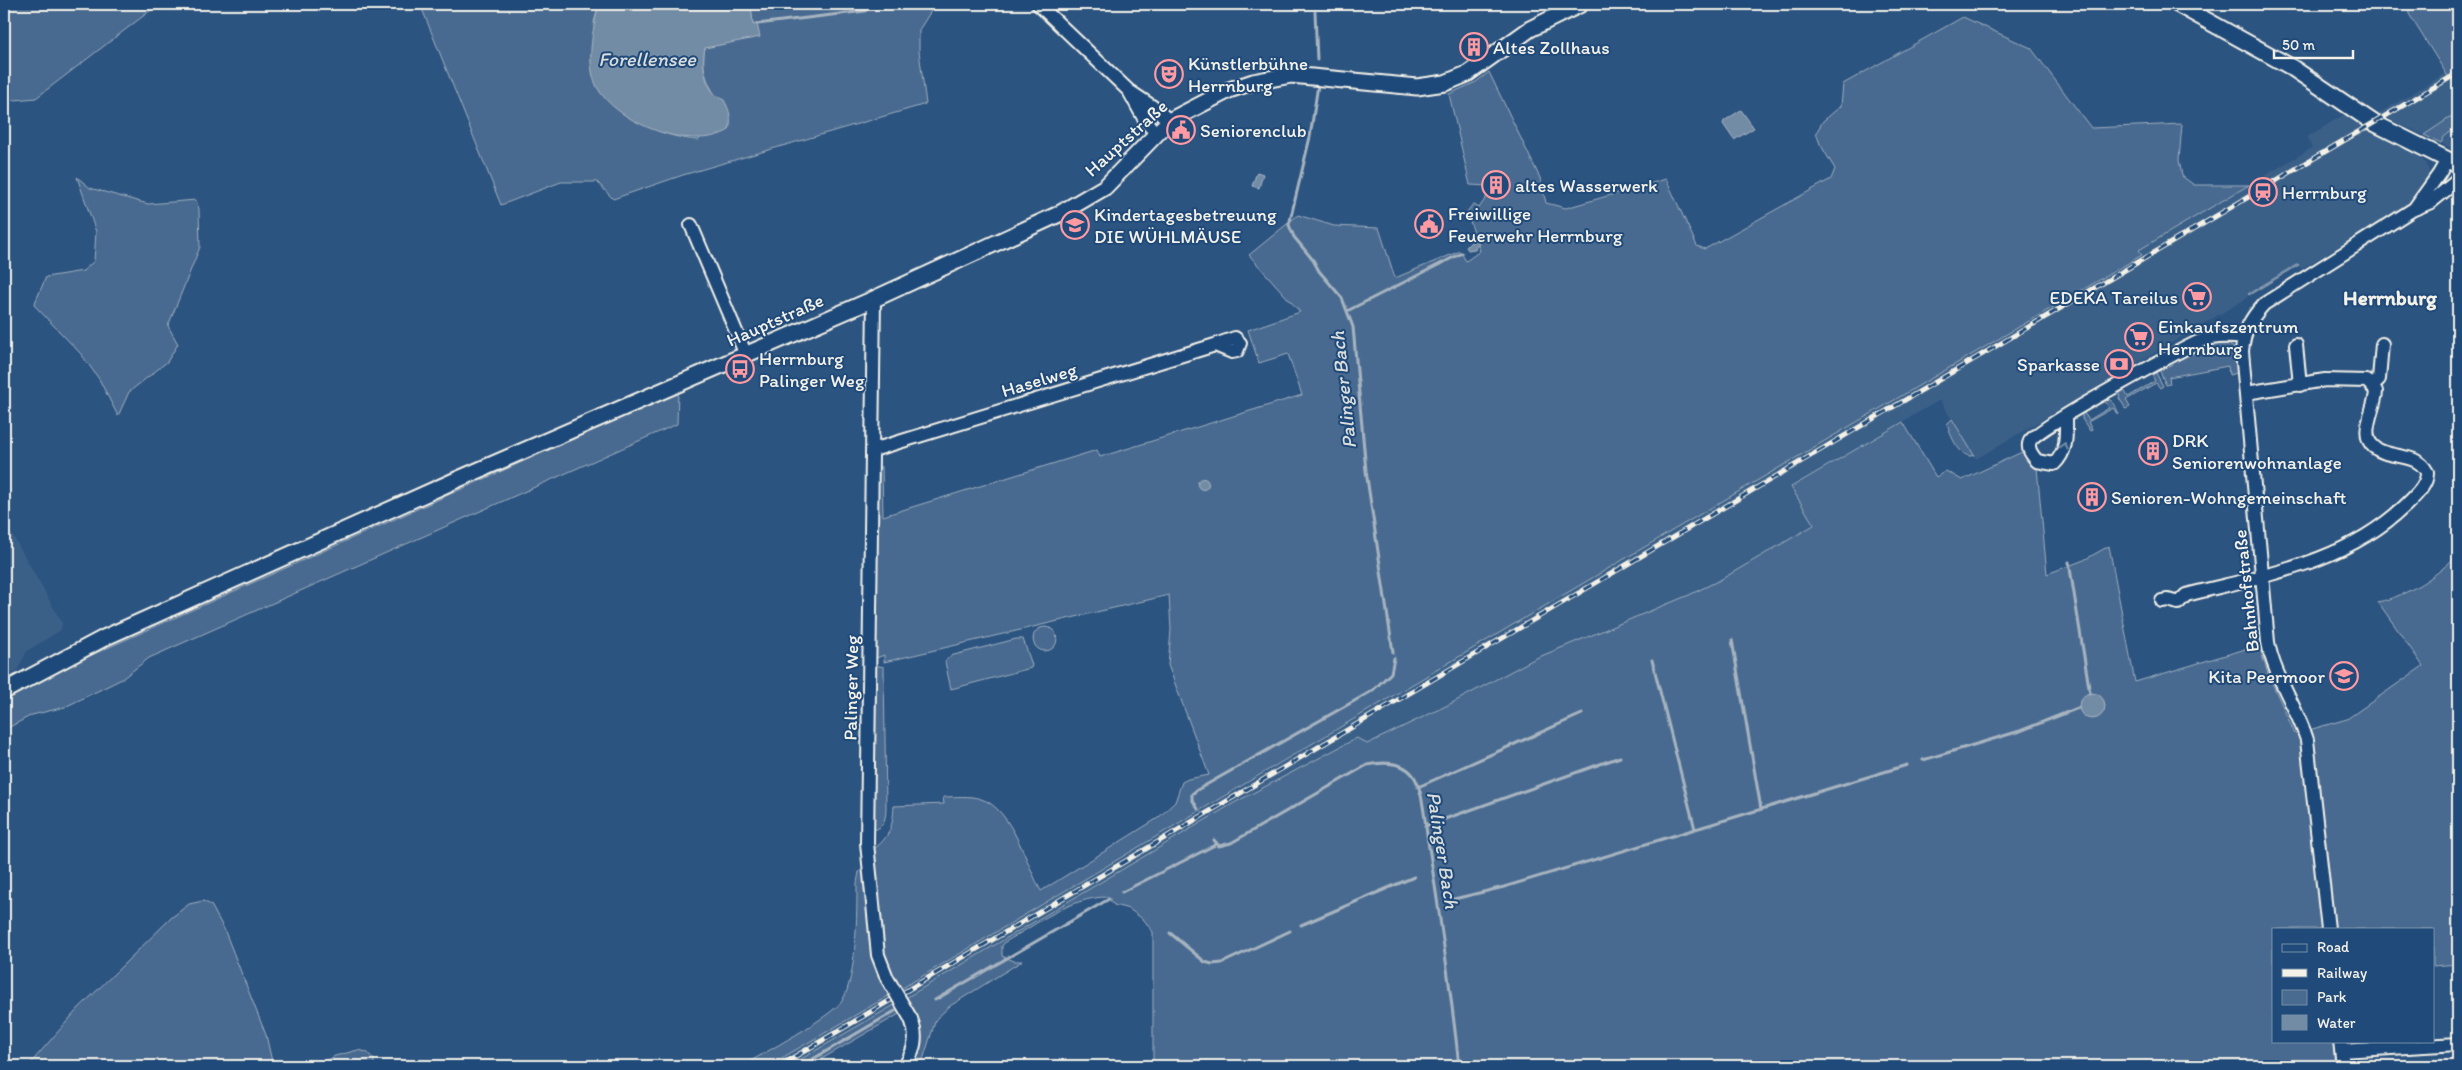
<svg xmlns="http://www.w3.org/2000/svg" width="2462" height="1070" viewBox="0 0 2462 1070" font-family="Itim,sans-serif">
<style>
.built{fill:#3b6088}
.green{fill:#496b90;stroke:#9eaebc}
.water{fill:#738ca6;stroke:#a7b4c0}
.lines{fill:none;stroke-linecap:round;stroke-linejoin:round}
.stream{stroke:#a7b4c0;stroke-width:3}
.minor-casing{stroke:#f4f1e8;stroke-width:16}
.major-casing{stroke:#f4f1e8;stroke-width:19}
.minor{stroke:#1f4a7a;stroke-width:12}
.major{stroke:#1f4a7a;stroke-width:15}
.rail-casing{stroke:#f4f1e8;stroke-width:5}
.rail{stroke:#1f4a7a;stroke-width:3;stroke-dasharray:9;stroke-linecap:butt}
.minor-bridge-casing{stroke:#f4f1e8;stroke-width:16;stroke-linecap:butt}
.minor-bridge{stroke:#1f4a7a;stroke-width:12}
.oneway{stroke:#748da6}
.labels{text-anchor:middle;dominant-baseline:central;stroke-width:4;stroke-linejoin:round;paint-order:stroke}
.poi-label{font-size:19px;fill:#f4f1e8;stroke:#1f4a7a;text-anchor:start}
.street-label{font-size:19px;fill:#f4f1e8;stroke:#1f4a7a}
.water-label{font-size:20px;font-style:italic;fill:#dadddb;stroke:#1f4a7a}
.quarter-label{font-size:21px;font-weight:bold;fill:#f4f1e8;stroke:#1f4a7a}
</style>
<rect width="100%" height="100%" fill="#2c5481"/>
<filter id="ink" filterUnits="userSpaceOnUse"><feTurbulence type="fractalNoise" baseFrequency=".02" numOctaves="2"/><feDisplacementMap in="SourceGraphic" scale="10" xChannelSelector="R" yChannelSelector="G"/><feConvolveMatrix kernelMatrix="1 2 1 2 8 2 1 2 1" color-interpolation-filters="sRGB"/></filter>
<g filter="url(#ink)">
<path class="built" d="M2458,66V109L2454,115L2424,135L2378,114Z
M2345,114L2416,154L2427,164L2429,174L2422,188L2405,206L2394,213L2301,269L2298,264L2248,293L2247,298L1976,459L1940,400L1791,486L1814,525L1720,580L1689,595L1534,659L1450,704L1367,745L1357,738L1234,803L904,999L899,990L1307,748L1558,596L2141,254L2139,250L2312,148L2307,137Z
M2458,126V152L2441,143L2444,137Z
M4,523L12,534L62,623L61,630L27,651L17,671L4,678Z
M890,995L896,1004L789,1066H768Z"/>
<path class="green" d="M4,4H159L36,98L4,101Z
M420,4H599L594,22L608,101C637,122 664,138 699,140L716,97C706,80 701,67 705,47L725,44L753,25L751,4H918L931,11L919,30V51L926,104L683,175L613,199L597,182H561L501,205Z
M2408,4H2458V73L2449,78L2409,14Z
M1963,17L2031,48L2091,128L2182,124L2179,160L2182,176L2194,185H2249L2139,250L2142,255C1726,498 1312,743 899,990L884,959L872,850C889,839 893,826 894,806L944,804L943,797C955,797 970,795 981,799C1012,808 1027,866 1041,891L1158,818L1175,802L1182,782L1188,779L1209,775L1168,665L1171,630L1169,595L884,662V655L874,659L879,467H882L883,516L1097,450L1100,457L1302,395L1288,354L1259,363L1248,330L1300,312L1249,255L1298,215L1334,226L1379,228L1395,278L1460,251L1466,261L1480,251L1467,212L1473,204L1479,208L1490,192L1502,190L1499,180L1495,181L1496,184L1488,186L1470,185L1449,94L1476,82L1489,72L1540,178L1546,203L1566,208L1666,179L1697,246L1705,249L1831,179L1835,169L1820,144L1816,133L1823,121L1841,106L1843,84Z
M2458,109V126L2444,137L2441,143L2424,135L2454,115Z
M77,177L90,188L148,204L196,200L199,209L200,247L168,326L178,344L167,362L129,392L118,416L99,379L81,354L34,305L46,277L83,271L94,261L96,232Z
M2298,264L2299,265L2249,295L2248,294Z
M2222,341L2233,347L2238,367L2237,373L2229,375L2228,366L2169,377L2170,384L2166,385L2159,369L2201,345Z
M2155,371L2163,386L2160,388L2156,383L2126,400L2130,407L2126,409L2119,398L2120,393L2124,390L2128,397L2155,381L2151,374Z
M678,392L677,424L149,658L122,679L65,707L32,715L4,730V698L36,680Z
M2109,399L2114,403L2119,414L2118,415L2113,408L2088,422L2092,430L2090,431L2082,419V414L2084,413L2089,420L2109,408L2105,401Z
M1952,419L1974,455L1971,456C1959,456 1950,435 1947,424Z
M1903,422L1936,477L1946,471L1962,480L2024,451L2037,468L2047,574L2084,560L2109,546L2135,682L2259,645L2268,674L2295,734L2347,719L2423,666L2378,602C2409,595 2437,576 2458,554V964L2433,966V929H2273V1041H2333L2335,1066H1153V932L1144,920L1129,909L1114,905L1107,897C1070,897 1036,925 1005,942L1002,946V956L1014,961H1022L950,1006L936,1019L921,1066H911C925,1032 922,1030 904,999L1234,803L1357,738L1367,744L1450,704L1534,659L1689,595L1720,580L1814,525L1791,487Z
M1033 639a12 12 0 1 1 24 0a12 12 0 1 1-24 0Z
M1016,639H1023L1032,665L1031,668L951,689L945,662L950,656Z
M874,665L884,667L886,806C886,817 885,828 873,830Z
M863,868L875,963L877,973L890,995L768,1066H742C762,1054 831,1017 842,1001C857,977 857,912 857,883L859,872Z
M203,901L211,905L224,929L266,1035L273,1066H28L77,1010L171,918L189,904Z
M896,1004L901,1013L813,1064V1066H789Z
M358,1050L367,1052L374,1060V1066H317L335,1056Z"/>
<path class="water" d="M599,4H751L753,25L757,24L760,37L705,48C701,66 705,92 724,100C730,111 732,119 729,130C692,153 616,123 597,87C585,64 593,28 599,4Z
M1741,110L1754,128L1734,140L1723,124L1724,121Z
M1257,172L1263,174L1259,188L1252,186Z
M1473,240H1477L1479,243L1475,249L1468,250L1466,247Z
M1197.5 484a5.5 5.5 0 1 1 11 0a5.5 5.5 0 1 1-11 0Z
M2079 706a13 13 0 1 1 26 0a13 13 0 1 1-26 0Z"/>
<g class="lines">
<path class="stream" d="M1315,12L1317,60
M757,24L865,11L870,4
M1318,85L1310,137L1289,225L1294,237L1313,260L1319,271L1342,298L1353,327L1366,471L1393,652
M1349,310L1462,253
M2069,562L2090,694
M1732,640L1761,809
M1652,660L1695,829
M1923,760L2020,731L2078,708
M1418,787L1582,714
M1198,809L1192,799V794L1197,790L1372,691L1391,673L1394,658
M1425,826L1620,757
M1214,840L1219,846L1231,843L1367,765C1382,762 1402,761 1413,775C1423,788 1425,824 1428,841C1440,916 1451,991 1459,1066
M1122,892L1217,844
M1454,899L1504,887L1907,765
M1301,925L1414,877
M1170,933L1205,962L1212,964L1222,963L1290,931
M935,1000L1109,899
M801,1066L895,1011"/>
<defs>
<path id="minor" d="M1038,4L1129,91L1156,109L1169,121
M1129,91L1146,122L1156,133
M2414,209L2439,174L2447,160
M691,225L746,355
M874,299L867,843L878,955L887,978
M2296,345L2300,385
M2373,385L2379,379L2382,344
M2066,416C2066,434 2068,451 2054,464L2037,461C2033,456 2026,449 2030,441C2036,428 2177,352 2198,342C2212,336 2228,336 2243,338
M873,450L1215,345L1232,352L1237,351L1240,343L1235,338L1215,345
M2162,601L2168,600L2178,603L2186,595C2264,575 2344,564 2405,506C2414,497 2428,485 2427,472C2416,451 2389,460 2374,447C2358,434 2376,407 2376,391L2367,381L2325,380L2246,393
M2328,929L2307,740C2297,707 2274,677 2268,642L2242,351C2244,331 2250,319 2264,304L2412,210L2431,202L2458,180
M2340,1041L2343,1066
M2341,1051L2458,1044
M905,1066C915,1049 918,1037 911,1019"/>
<path id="major" d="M2177,4L2291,67L2374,123L2458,165
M4,691L106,637L454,481L874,299L1059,214L1105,187L1169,121L1229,90L1253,82L1291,75L1417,87L1445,83L1467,74L1530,29L1581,4"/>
</defs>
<use href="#minor" class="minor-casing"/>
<use href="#major" class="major-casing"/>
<use href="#minor" class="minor"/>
<use href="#major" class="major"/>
<defs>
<path id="rail" d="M779,1066L2458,73"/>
</defs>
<use href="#rail" class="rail-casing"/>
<use href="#rail" class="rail"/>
<defs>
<path id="minor-bridge" d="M887,978L911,1019"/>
</defs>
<use href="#minor-bridge" class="minor-bridge-casing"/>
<use href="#minor-bridge" class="minor-bridge"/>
</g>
<defs><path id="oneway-chevron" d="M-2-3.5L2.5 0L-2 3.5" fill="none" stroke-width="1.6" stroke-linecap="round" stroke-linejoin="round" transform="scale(1.25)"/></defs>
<use class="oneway" href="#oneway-chevron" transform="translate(2064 446) rotate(-75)"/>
</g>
<defs>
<symbol id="building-ring" viewBox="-11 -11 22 22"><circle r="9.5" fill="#1f4a7a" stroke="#ff9aa2" stroke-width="1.5"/><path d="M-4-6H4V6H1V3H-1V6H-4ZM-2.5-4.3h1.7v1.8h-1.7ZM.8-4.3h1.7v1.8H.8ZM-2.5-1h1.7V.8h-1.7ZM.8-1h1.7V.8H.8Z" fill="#ff9aa2"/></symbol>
<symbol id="theatre-ring" viewBox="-11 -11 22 22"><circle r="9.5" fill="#1f4a7a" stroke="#ff9aa2" stroke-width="1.5"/><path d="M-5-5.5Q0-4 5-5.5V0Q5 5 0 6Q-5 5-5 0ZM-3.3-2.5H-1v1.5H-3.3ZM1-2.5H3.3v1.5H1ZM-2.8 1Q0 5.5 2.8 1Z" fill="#ff9aa2"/></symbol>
<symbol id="civic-ring" viewBox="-11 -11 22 22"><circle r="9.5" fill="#1f4a7a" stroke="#ff9aa2" stroke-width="1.5"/><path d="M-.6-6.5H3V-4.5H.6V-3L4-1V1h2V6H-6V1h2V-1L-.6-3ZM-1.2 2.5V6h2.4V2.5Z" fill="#ff9aa2"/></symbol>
<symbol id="station-ring" viewBox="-11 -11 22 22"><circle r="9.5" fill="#1f4a7a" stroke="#ff9aa2" stroke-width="1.5"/><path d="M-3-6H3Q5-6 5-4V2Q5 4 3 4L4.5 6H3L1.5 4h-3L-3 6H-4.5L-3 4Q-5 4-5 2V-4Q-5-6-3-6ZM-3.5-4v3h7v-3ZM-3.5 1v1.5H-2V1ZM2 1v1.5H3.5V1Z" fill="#ff9aa2"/></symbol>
<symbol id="school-ring" viewBox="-11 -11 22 22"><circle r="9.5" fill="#1f4a7a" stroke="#ff9aa2" stroke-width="1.5"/><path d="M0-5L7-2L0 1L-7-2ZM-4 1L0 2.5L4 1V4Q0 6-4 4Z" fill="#ff9aa2"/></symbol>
<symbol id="supermarket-ring" viewBox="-11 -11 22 22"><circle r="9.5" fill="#1f4a7a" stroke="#ff9aa2" stroke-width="1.5"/><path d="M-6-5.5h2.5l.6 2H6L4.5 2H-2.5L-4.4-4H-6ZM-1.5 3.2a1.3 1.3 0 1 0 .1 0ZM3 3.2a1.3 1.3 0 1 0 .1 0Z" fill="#ff9aa2"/></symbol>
<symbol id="bank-ring" viewBox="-11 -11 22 22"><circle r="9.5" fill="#1f4a7a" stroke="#ff9aa2" stroke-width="1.5"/><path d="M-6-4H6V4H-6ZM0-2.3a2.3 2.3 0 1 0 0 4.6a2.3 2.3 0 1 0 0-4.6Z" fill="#ff9aa2"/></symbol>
<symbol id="bus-ring" viewBox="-11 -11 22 22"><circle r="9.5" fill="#1f4a7a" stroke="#ff9aa2" stroke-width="1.5"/><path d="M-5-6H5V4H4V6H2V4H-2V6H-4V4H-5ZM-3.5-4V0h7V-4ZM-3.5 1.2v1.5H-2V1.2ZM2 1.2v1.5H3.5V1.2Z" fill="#ff9aa2"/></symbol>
</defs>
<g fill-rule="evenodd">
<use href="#building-ring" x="1458" y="31" width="32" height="32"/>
<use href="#theatre-ring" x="1153" y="58" width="32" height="32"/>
<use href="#civic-ring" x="1165" y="114" width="32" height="32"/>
<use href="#building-ring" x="1480" y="169" width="32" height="32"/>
<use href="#station-ring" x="2247" y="176" width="32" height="32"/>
<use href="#civic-ring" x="1413" y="208" width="32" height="32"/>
<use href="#school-ring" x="1059" y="209" width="32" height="32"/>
<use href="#supermarket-ring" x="2181" y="281" width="32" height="32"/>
<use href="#supermarket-ring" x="2123" y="321" width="32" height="32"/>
<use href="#bank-ring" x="2103" y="348" width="32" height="32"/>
<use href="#bus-ring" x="724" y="353" width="32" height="32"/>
<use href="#building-ring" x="2137" y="435" width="32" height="32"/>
<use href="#building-ring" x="2076" y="481" width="32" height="32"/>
<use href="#school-ring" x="2328" y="660" width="32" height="32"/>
</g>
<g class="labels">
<g class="poi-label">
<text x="1493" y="47">Altes Zollhaus</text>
<text x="1188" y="63">Künstlerbühne<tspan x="1188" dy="22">Herrnburg</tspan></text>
<text x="1200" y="130">Seniorenclub</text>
<text x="1515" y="185">altes Wasserwerk</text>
<text x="2282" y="192">Herrnburg</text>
<text x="1448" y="213">Freiwillige<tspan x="1448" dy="22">Feuerwehr Herrnburg</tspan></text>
<text x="1094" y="214">Kindertagesbetreuung<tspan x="1094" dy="22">DIE WÜHLMÄUSE</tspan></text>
<text x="2178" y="297" text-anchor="end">EDEKA Tareilus</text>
<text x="2158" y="326">Einkaufszentrum<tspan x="2158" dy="22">Herrnburg</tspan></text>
<text x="759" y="358">Herrnburg<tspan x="759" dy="22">Palinger Weg</tspan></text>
<text x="2100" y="364" text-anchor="end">Sparkasse</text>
<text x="2172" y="440">DRK<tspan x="2172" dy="22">Seniorenwohnanlage</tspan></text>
<text x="2111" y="497">Senioren-Wohngemeinschaft</text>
<text x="2325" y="676" text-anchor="end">Kita Peermoor</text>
</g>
<g class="street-label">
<text transform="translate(1126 138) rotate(-42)">Hauptstraße</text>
<text transform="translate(775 320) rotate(-24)">Hauptstraße</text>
<text transform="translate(1039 380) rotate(-17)">Haselweg</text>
<text transform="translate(2246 591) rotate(-96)">Bahnhofstraße</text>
<text transform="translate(851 688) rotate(-89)">Palinger Weg</text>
</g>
<g class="water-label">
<text x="647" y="59">Forellensee</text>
<text transform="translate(1343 390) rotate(-96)">Palinger Bach</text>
<text transform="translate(1443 850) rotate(81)">Palinger Bach</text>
</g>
<g class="quarter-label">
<text x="2390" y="297">Herrnburg</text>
</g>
</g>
<rect width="2462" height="1070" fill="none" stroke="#1f4a7a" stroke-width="20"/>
<rect x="10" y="10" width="2442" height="1050" fill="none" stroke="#f4f1e8" stroke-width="2" filter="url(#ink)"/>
<rect x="2272" y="928" width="162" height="115" fill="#1f4a7a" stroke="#748da6"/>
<rect x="2282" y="944" width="25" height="8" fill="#1f4a7a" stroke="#748da6"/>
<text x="2317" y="952" font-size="15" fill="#f4f1e8">Road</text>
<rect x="2282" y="969" width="25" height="8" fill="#f4f1e8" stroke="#748da6"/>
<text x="2317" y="978" font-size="15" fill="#f4f1e8">Railway</text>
<rect x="2282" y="990" width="25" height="15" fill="#496b90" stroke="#748da6"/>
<text x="2317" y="1002" font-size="15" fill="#f4f1e8">Park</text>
<rect x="2282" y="1015" width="25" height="15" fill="#738ca6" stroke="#748da6"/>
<text x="2317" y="1028" font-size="15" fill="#f4f1e8">Water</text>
<path d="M2274 50v8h79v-8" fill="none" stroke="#f4f1e8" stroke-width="2.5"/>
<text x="2282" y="50" font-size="15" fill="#f4f1e8" stroke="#1f4a7a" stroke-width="4" paint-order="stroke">50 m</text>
</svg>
